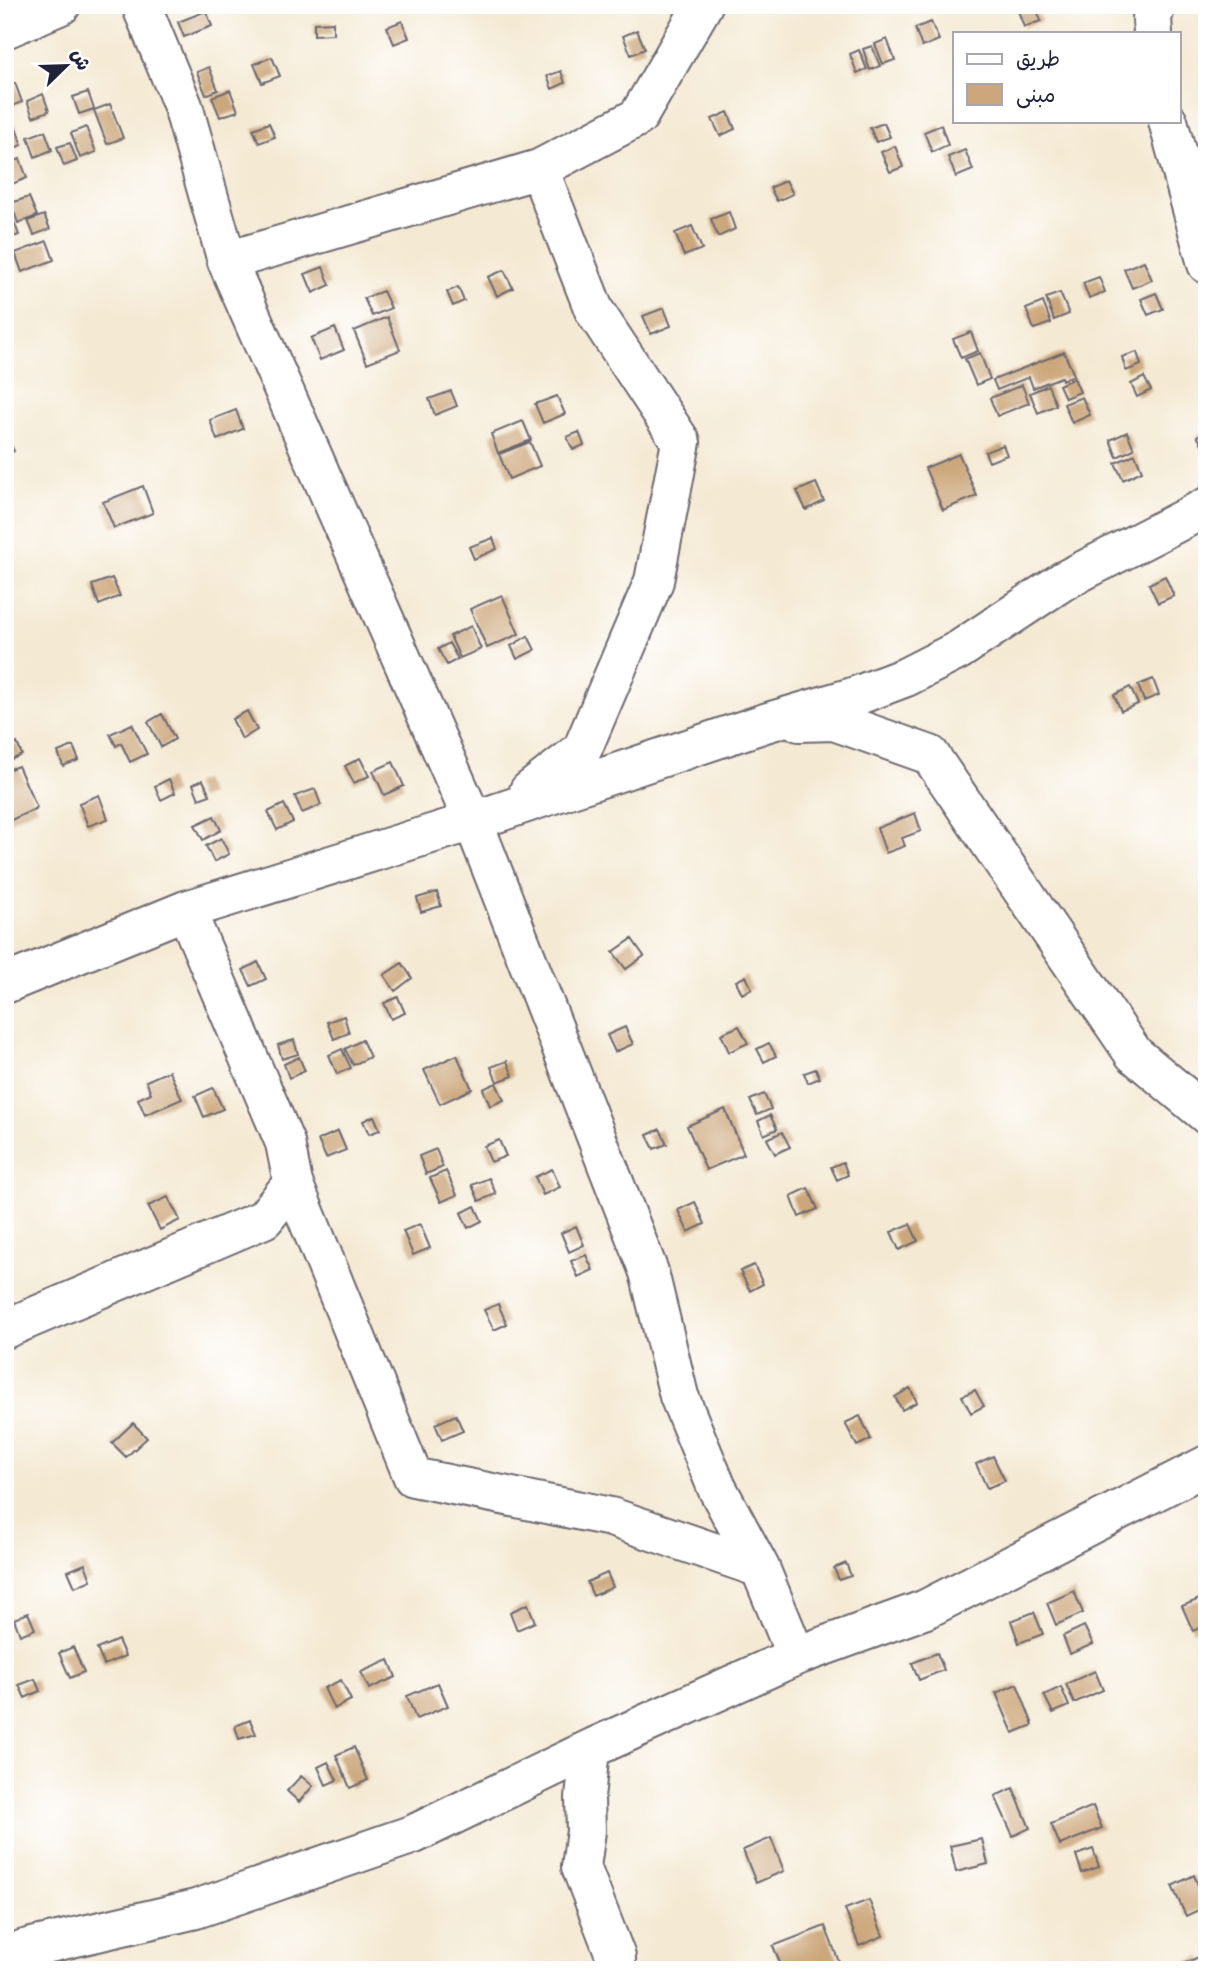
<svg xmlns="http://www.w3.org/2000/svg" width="1212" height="1975" viewBox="0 0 1212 1975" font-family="Mynerve,'Playpen Sans Arabic',sans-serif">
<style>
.building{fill:#cca77c}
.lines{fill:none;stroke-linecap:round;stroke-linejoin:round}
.street-casing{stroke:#6c6870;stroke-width:42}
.street{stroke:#fff;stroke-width:38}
</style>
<rect width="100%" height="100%" fill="#fff"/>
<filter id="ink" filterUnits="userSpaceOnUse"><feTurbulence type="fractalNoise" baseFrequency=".0143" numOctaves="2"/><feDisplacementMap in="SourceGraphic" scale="14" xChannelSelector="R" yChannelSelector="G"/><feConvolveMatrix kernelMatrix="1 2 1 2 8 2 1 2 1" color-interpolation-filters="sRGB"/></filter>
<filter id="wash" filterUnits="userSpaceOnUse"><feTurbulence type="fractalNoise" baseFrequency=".00686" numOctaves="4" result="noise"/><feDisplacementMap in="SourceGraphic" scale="28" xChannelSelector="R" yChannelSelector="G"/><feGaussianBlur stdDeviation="1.57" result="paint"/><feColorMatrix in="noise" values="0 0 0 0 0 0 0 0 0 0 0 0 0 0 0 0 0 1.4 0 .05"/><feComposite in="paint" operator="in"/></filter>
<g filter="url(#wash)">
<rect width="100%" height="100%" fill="#f4e9d3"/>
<g id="blocks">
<path class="building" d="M1024,5H1035L1041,21L1024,27L1017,8Z
M206,11L212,26L184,37L178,22Z
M402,21L409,38L394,44L387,27Z
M333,22V34L314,35V23Z
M931,22L939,40L922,47L915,28Z
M637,30L645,49L631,55L623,36Z
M887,39L895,60L883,64L875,44Z
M872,46L880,66L870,70L863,49Z
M859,50L867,69L857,73L850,54Z
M272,57L280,76L262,83L254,64Z
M209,67L218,90L206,95L197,72Z
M561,71L565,83L552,89L547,76Z
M15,83L22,102L7,108L5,87Z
M230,90L238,111L220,117L212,97Z
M88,92L94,109L79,114L73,97Z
M43,94L49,111L33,117L27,101Z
M110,104L123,138L107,144L94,110Z
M728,112L735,129L720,136L712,119Z
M269,123L275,137L259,143L253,129Z
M884,123L890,137L876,142L870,128Z
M15,125L22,145L7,151L5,129Z
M941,125L948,145L932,152L924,132Z
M86,127L96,152L80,158L71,133Z
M45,131L52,150L35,157L28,137Z
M70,143L77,161L64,166L57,147Z
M895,146L903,167L890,172L881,152Z
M965,150L973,170L956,177L948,157Z
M20,159L27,178L12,184L5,165Z
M786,180L793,194L777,201L770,188Z
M29,197L37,216L18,223L11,203Z
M8,206L19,235L7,239L5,207Z
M729,212L735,229L718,237L711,219Z
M44,215L50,229L34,235L28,221Z
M692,226L702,249L684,256L675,233Z
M47,241L54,260L22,272L15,253Z
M1144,261L1152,280L1132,288L1124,269Z
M323,267L330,285L313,293L305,274Z
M504,270L513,288L497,296L488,277Z
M1099,277L1105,292L1089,298L1083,283Z
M458,287L464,301L453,306L447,292Z
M383,291L391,308L372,316L364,298Z
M1060,293L1069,314L1054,320L1046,298Z
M1156,293L1163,309L1148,315L1141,299Z
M1043,302L1051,323L1034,329L1026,309Z
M664,308L671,326L651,334L643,316Z
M387,317L400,350L367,363L354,331Z
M335,328L344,350L320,360L311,338Z
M971,332L978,351L961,358L953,339Z
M1064,352L1074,375L1062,380L1061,377L1033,388L1029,377L997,390L993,380Z
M1137,352L1141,365L1126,371L1122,357Z
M980,353L990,379L976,385L965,359Z
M1144,377L1151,390L1137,397L1131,384Z
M1074,378L1080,392L1065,398L1059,385Z
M1022,385L1029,403L997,416L990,398Z
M1048,385L1056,405L1038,413L1030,393Z
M451,391L457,406L435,415L429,399Z
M557,396L565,414L543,423L535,404Z
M1082,397L1090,415L1072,423L1064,404Z
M236,410L243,429L217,440L210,420Z
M523,421L531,440L498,453L491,434Z
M1207,430V448L1205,449L1197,436Z
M579,432L584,445L573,450L567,437Z
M1127,432L1134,449L1117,457L1110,440Z
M5,433L14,451L5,456Z
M530,442L540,466L509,479L499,454Z
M1003,445L1007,455L989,462L985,452Z
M959,454L977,496L943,510L925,468Z
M1135,454L1142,471L1123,480L1115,463Z
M816,483L824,501L806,510L797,491Z
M143,486L153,513L114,528L103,502Z
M493,538L497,549L474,559L469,547Z
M1165,576L1174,596L1158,603L1149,584Z
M112,578L120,596L99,605L92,585Z
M502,595L519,634L487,648L470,609Z
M471,626L481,649L460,658L450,636Z
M528,636L535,650L517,659L511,646Z
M449,643L458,659L447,665L438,649Z
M1153,679L1159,695L1144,701L1138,685Z
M1130,687L1138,704L1121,711L1114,695Z
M247,711L257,730L242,739L232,719Z
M162,714L175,739L161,747L148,722Z
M132,724L147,754L130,762L121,743L116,746L110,734Z
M17,743L22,755L5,762V748Z
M73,746L79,760L63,766L58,752Z
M360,758L369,776L354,783L345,766Z
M393,762L404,786L384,795L373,771Z
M18,766L37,808L5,823V771Z
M169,779L175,793L161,800L155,786Z
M203,780L210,795L199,799L193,784Z
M315,789L321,805L302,813L295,796Z
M99,795L108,819L88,826L79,803Z
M284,804L293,822L277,830L268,812Z
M915,813L921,831L902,838L905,846L886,853L877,828Z
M214,816L221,830L203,840L195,825Z
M221,838L229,854L214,862L206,846Z
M437,892L441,906L421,912L417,898Z
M632,939L644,956L626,969L613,952Z
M258,962L266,979L251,986L243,970Z
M402,963L412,978L395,991L384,975Z
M746,976L752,989L742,994L736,981Z
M398,997L405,1013L391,1019L384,1003Z
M344,1016L349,1033L334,1039L327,1022Z
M739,1026L748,1043L729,1052L721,1034Z
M625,1027L633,1044L615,1052L607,1035Z
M294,1040L298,1054L282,1059L278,1045Z
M362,1040L370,1057L353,1065L345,1049Z
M769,1043L776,1056L764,1062L757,1049Z
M342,1049L351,1068L337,1074L329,1055Z
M457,1055L472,1089L440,1104L424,1070Z
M299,1057L305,1071L289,1078L284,1064Z
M507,1061L513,1076L497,1082L491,1067Z
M816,1069L820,1078L808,1083L804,1073Z
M169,1071L182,1099L145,1115L138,1099L151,1093L146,1081Z
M496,1083L504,1100L490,1106L483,1089Z
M213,1088L223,1109L204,1117L195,1096Z
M764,1094L771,1109L757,1115L750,1100Z
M725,1109L744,1154L706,1170L687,1126Z
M770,1115L777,1129L764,1135L758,1121Z
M374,1116L380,1130L369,1134L363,1121Z
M660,1129L667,1144L654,1149L647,1135Z
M338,1131L346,1150L326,1158L318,1140Z
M782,1132L790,1147L775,1154L767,1139Z
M499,1140L506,1156L491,1162L484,1146Z
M436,1149L443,1167L426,1174L419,1156Z
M843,1162L848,1175L837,1180L831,1167Z
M552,1169L560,1187L543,1195L535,1177Z
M446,1171L457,1195L441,1202L430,1178Z
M489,1178L496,1194L479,1201L472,1185Z
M808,1188L818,1209L799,1217L791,1196Z
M168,1197L180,1220L160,1230L148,1206Z
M695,1202L705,1224L688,1232L678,1210Z
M475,1206L482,1221L468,1228L461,1213Z
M420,1224L430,1248L413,1255L403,1231Z
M910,1224L918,1241L899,1250L891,1232Z
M576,1226L584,1245L569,1252L561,1233Z
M586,1255L593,1270L578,1277L571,1261Z
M754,1265L763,1284L750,1291L740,1271Z
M498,1304L507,1324L494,1330L484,1310Z
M910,1388L917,1402L902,1410L895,1397Z
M975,1390L984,1406L971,1413L962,1396Z
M456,1415L463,1431L442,1440L435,1424Z
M860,1416L871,1439L857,1446L845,1423Z
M133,1423L147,1438L126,1457L112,1443Z
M993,1456L1005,1481L987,1488L976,1464Z
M846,1563L851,1576L839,1580L834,1568Z
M85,1564L91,1580L75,1587L68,1571Z
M607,1573L613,1587L593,1596L587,1582Z
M1074,1591L1083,1613L1056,1625L1047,1603Z
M1207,1596V1625L1193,1631L1182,1606Z
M528,1604L535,1622L517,1630L510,1612Z
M1034,1612L1043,1634L1019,1643L1011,1621Z
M28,1613L35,1629L20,1635L14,1619Z
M1084,1626L1093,1644L1070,1654L1063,1636Z
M118,1640L125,1656L104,1665L97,1649Z
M73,1647L84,1672L70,1678L59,1653Z
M937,1653L944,1670L919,1680L912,1663Z
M389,1660L396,1677L369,1689L361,1672Z
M1095,1671L1103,1690L1074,1703L1066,1684Z
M35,1679L40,1691L25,1698L19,1685Z
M341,1680L351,1700L334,1709L324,1688Z
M438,1683L448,1706L416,1719L407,1696Z
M1017,1684L1033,1725L1013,1733L996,1693Z
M1061,1687L1069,1706L1053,1713L1044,1695Z
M250,1720L256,1734L239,1739L235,1726Z
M354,1747L368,1780L350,1788L336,1755Z
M328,1762L337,1780L326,1785L318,1767Z
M301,1776L313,1786L299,1802L287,1791Z
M1013,1788L1030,1828L1013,1836L995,1796Z
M1093,1806L1102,1828L1060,1845L1051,1824Z
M771,1838L784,1871L756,1883L743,1850Z
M982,1839L988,1864L956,1872L950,1846Z
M1093,1849L1099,1867L1082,1873L1076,1855Z
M1194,1875L1207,1906L1186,1916L1172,1886Z
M869,1900L883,1936L859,1946L845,1909Z
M825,1926L839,1962L819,1970H783L773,1946Z
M1201,1956L1207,1970H1168Z"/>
</g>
</g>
<g filter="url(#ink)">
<use href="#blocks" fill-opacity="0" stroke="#6c6870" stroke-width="2"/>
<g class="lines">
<defs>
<path id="street" d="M141,5L183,106L227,261L473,821L649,1272L679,1396L717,1488L760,1568L796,1656L590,1749L585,1798L586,1831L581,1867L616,1957V1970
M5,29L61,5
M1153,33L1152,18L1156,5
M1168,121L1207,264
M227,261L539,169L638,117L703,5
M799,722L834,721L930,755L1134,1054L1207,1115
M529,791L582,750L654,581L681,442L594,310L539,169
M186,910L285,1143L293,1183L413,1477L611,1517L760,1568
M5,984L186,910L473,821L765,723L853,697L906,677L959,650L1063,581L1207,507
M5,1329L264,1219L293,1183
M796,1656L926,1609L1207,1465
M5,1955L28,1948L196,1909L414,1834L590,1749"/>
</defs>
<use href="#street" class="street-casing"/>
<use href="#street" class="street"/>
</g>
</g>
<rect width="1212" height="1975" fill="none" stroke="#fff" stroke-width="28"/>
<rect x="953" y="32" width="228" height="91" fill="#ffffff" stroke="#a7a7b1" stroke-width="2"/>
<rect x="967" y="54" width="35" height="10" fill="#ffffff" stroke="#a7a7b1" stroke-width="2"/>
<text x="1016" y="66" font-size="21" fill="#22223b">طريق</text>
<rect x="967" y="84" width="35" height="21" fill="#cca77c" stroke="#a7a7b1" stroke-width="2"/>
<text x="1016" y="102" font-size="21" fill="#22223b">مبنى</text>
<g transform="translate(66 66) rotate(67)" stroke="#ffffff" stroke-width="5" paint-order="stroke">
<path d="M0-5L12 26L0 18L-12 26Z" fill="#22223b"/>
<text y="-10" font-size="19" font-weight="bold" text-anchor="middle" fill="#22223b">ش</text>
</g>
</svg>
